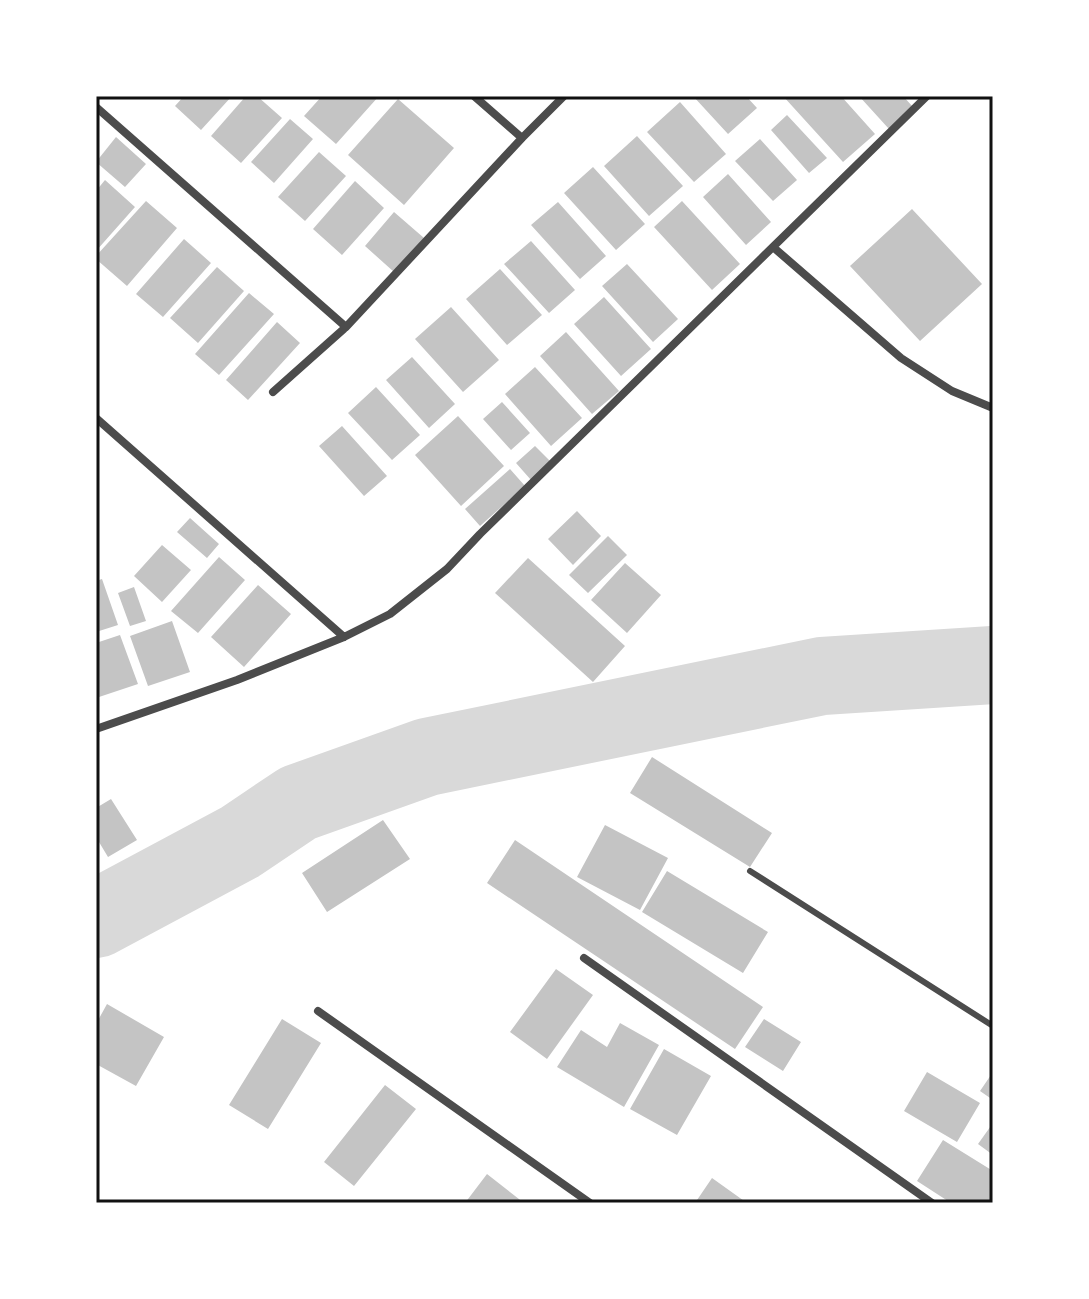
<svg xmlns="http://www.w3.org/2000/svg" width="1089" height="1299" viewBox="0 0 1089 1299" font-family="Cabin,sans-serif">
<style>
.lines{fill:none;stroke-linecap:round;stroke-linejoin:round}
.river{stroke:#d9d9d9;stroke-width:78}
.building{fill:#c4c4c4}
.service{stroke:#4c4c4c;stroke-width:6}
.minor{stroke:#4c4c4c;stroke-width:8}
.neatline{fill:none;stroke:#111;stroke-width:3}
</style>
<rect width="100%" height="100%" fill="#fff"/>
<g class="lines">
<path class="river" d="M96,919L240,842L298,803L427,757L822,676L993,665"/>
</g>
<path class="building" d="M184,96H232L201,130L175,106Z
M246,96H257L282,118L241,163L211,136Z
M322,96H379L336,144L304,116Z
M693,96H746L757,108L728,134Z
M783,96H841L875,134L843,162Z
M859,96H903L913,107L889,129Z
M398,99L454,148L404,205L348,155Z
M680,102L726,154L694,182L647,132Z
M787,115L827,158L809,173L771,130Z
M290,119L313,139L274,183L251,162Z
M637,136L683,186L649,216L604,166Z
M116,137L146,164L125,187L96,162Z
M760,139L797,180L773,201L735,161Z
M319,152L346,176L305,221L278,197Z
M593,167L645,224L616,250L564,193Z
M728,174L771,222L746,245L703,197Z
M105,180L135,207L96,251V191Z
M355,181L384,208L342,255L313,229Z
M146,201L177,228L127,286L96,259V256Z
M682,201L740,264L712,290L654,227Z
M558,202L606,256L580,279L531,225Z
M912,209L982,284L920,341L850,266Z
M394,212L424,238L394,272L365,246Z
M184,239L211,263L163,317L136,294Z
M531,241L575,290L549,313L504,264Z
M627,264L678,319L653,342L602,286Z
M217,267L244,291L198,343L170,318Z
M500,269L542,315L507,345L466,299Z
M249,293L274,314L219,375L195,354Z
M604,297L651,349L621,376L574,324Z
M451,307L499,360L463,392L415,339Z
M277,322L300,343L248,400L226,380Z
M566,332L619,391L592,414L540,356Z
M412,357L455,404L429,428L386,380Z
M535,367L582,418L551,446L505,394Z
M376,387L420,435L392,460L348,413Z
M502,402L530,433L511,450L483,419Z
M458,416L504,466L461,506L415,455Z
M342,426L387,476L364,496L319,446Z
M535,446L551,462L531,480L516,463Z
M510,469L525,486L480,526L465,509Z
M577,511L601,536L573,565L548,539Z
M190,518L219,544L207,558L177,532Z
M608,536L627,555L588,593L569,575Z
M162,545L191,570L162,602L134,576Z
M219,557L245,580L198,633L171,611Z
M528,558L625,646L593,682L495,593Z
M625,563L661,595L627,633L591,600Z
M102,579L118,625L96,632V581Z
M258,585L291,614L244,667L211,637Z
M134,587L146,621L130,626L118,593Z
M172,621L190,672L148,686L130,636Z
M120,635L138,684L96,698V643Z
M652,757L772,833L750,867L630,793Z
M111,799L137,840L108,857L96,837V808Z
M383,820L410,859L327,912L302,873Z
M605,825L668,858L640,910L577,877Z
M515,840L763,1007L735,1049L487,883Z
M667,871L768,932L743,973L642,912Z
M556,969L593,995L547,1059L510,1032Z
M107,1004L164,1037L136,1086L96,1064V1024Z
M282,1019L321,1043L268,1129L229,1105Z
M764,1019L801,1042L783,1071L745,1047Z
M620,1023L659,1045L624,1107L557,1067L581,1030L607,1047Z
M664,1049L711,1076L677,1135L630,1109Z
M927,1072L980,1103L957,1142L904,1111Z
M993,1072V1100L980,1091Z
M385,1085L416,1109L354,1186L324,1162Z
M993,1123V1155L978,1144Z
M943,1140L993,1171V1203H951L917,1181Z
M487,1174L524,1203H465Z
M712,1178L747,1203H695Z"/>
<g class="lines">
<path class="service" d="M750,871L993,1026"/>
<path class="minor" d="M474,96L522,138
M96,107L346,327
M773,247L901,358L952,391L993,408
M273,392L346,327L522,138L564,96
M96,418L344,637
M96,729L237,680L344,637L390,614L447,569L480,534L927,96
M584,958L932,1203
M318,1011L590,1203"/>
</g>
<rect width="1089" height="1299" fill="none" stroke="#ffffff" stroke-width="196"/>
<rect x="98" y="98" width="893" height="1103" class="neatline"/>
</svg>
